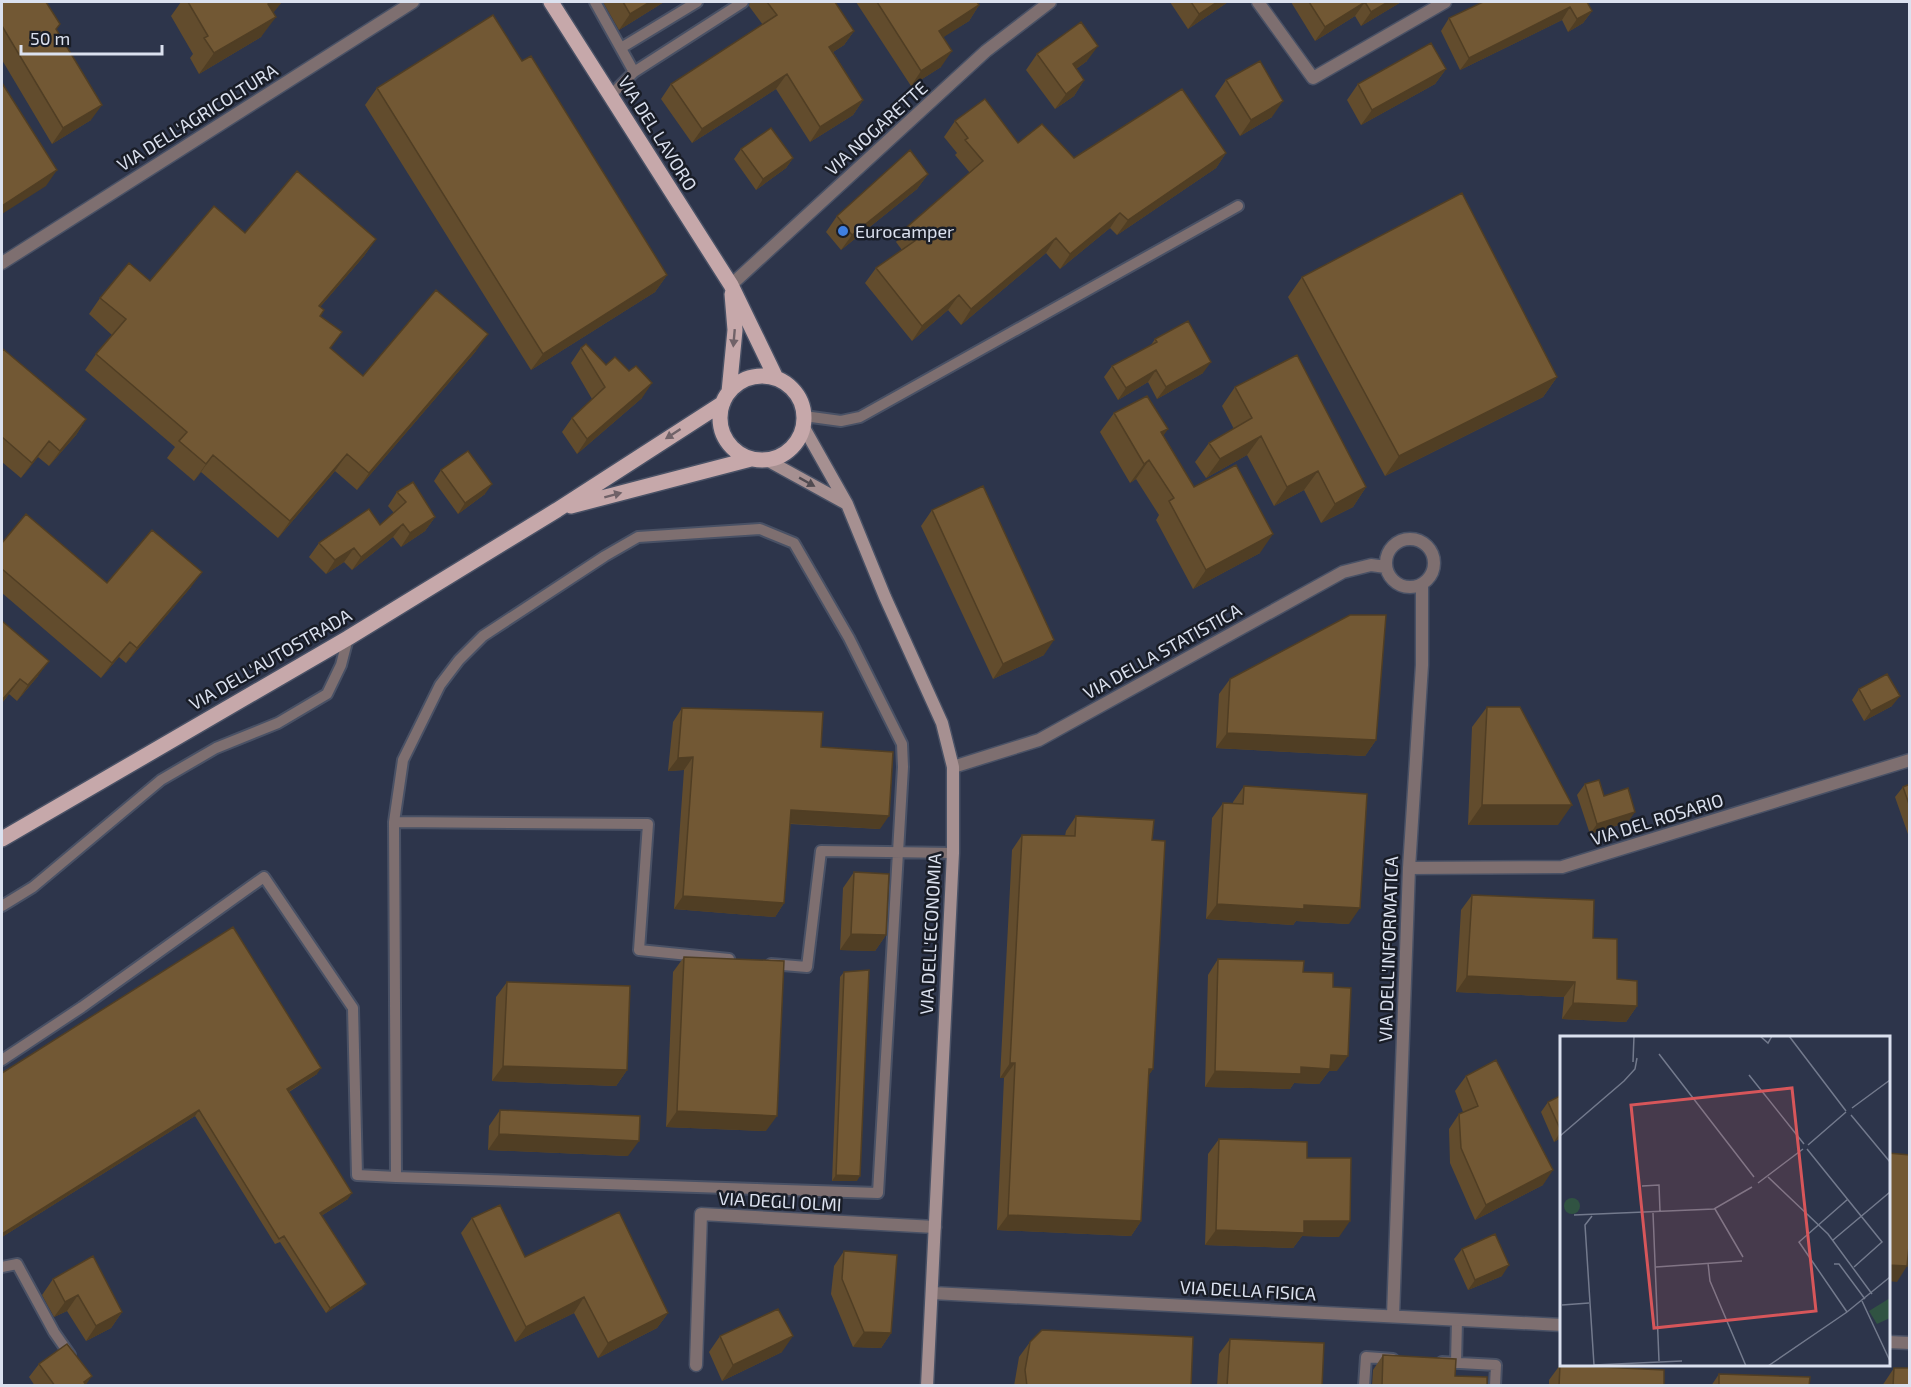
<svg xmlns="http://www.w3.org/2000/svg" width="1911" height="1387" viewBox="0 0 1911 1387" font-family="'Exo 2',sans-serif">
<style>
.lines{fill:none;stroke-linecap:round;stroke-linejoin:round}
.service-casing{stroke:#495165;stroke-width:14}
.minor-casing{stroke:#495165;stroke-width:15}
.secondary-casing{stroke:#495165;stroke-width:15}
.primary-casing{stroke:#495165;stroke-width:18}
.service{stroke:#7e6f70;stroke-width:10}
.minor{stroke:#7e6f70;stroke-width:12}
.secondary{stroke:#a69091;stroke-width:12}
.primary{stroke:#c6a8aa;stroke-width:15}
.wall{fill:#624c2d}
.shaded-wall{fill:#503e24}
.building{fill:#725834;stroke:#503e24;stroke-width:1.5}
.oneway{fill:#706268}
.oneway2{fill:#514b51}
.shop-dot{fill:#3f7fe0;stroke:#191d27;stroke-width:2}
.labels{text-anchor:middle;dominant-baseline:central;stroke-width:5;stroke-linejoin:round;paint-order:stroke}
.street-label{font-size:18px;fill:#dbe1ef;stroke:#191d27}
.poi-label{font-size:18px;fill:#dbe1ef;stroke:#191d27;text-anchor:start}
.inset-road{fill:none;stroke:#737a8d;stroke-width:1.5}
.view{fill:#d7565a;fill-opacity:0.15;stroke:#d7565a;stroke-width:3}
.inset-edge{fill:none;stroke:#dbe1ef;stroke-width:3}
</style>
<rect width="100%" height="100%" fill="#2d354b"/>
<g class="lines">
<defs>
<path id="service" d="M595,2L634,72
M621,48L697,2
M611,95L634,72L743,2
M804,416L841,421L860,417L1238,206
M394,822L403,760L440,685L459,660L483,636L605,556L638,537L760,529L794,543L849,638L902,744L903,767L878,1193L396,1177
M2,906L33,887L161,780L216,748L278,723L327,694L341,665L348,638
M771,964L807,967L821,851L953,853
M2,1060L82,1007L264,877L353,1008L357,1175L396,1177L394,822L648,824L639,950L729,959
M2,1267L17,1264L54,1332L70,1355
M1442,1362L1496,1365L1495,1386
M1456,1363L1457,1320
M1364,1386L1366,1357L1393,1359"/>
<path id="minor" d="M1258,2L1313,78L1445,2
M2,263L413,2
M731,285L986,51L1050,2
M1386 563a24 24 0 1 1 48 0a24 24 0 1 1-48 0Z
M953,767L1039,740L1343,572L1371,565L1386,567
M1409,868L1562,867L1910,760
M932,1293L1562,1325
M1393,1316L1409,868L1422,665V584
M1888,1342L1910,1343
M696,1365L701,1214L935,1227"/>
<path id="secondary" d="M803,426L847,504L885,597L942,723L953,767V853L927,1386
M767,460L847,504"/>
<path id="primary" d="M551,2L731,285L776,378
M720 418a42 42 0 1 1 84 0a42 42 0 1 1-84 0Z
M729,392L735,330L732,294
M571,506L751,459
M2,839L348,638L557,510L723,403"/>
</defs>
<use href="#service" class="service-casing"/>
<use href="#minor" class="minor-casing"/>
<use href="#secondary" class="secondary-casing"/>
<use href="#primary" class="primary-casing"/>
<use href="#service" class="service"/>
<use href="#minor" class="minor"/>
<use href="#secondary" class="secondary"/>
<use href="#primary" class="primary"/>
</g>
<path class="wall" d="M2,2L56,29L91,120L52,144L2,60Z
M181,2H282L273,12L261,37L199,74L190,58L193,54L171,16Z
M603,2H664L619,30Z
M750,2H835L854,31L844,45L833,52L863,100L853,115L810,142L776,89L692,143L661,99L671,84L763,25L749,6Z
M856,2H977L979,5L969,21L943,37L941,67L911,86Z
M1170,2H1228L1188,29Z
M1291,2H1401L1361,26L1355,16L1315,41Z
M1483,2H1587L1592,11L1583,23L1568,32L1562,20L1460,70L1441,31L1449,18Z
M1037,54L1087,61L1076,69L1084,80L1074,96L1055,109L1026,70Z
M522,61L667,275L655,292L531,370L365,105L377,88Z
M1446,69L1435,84L1361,125L1347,100L1358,84Z
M1226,80L1272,117L1240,136L1215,96Z
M955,121L1018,143L1074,158L1226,153L1216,168L1117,235L1110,228L1060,269L1046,253L961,325L948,310L912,341L865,283L876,268L902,250L896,242L907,227L970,173L955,155L957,153L944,137Z
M741,149L793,158L786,168L756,190L734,159Z
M928,174L917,189L841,250L826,232L837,216Z
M245,233L376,239L364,256L320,307V316L330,348L363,376L476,351L357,490L335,471L278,538L201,472L194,481L167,458L175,447L85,370L96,354L112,335L89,314L100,298L150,281Z
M1302,277L1557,377L1543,397L1385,476L1288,297Z
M1155,339L1203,373L1157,399L1148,382L1118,400L1104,377L1112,366L1151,345Z
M581,348L606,365L642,398L577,454L562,432L572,418L592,399L571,363Z
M2,352L86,419L76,435L49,466L38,457L21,478L2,462Z
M1235,387L1366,487L1353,507L1321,523L1304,490L1274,506L1247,455L1206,478L1195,462L1209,443L1234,429L1222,406Z
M1114,413L1163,436L1194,487L1260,553L1193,589L1156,520L1159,515L1136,479L1130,483L1100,432Z
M441,470L485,494L458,514L434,481Z
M397,492L435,517L425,531L401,547L393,537L352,570L344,562L326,574L309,557L319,543L380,525L394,513L388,506Z
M932,510L1044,655L993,679L921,526Z
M2,543L107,583L191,587L126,663L119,657L101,678L2,593Z
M2,621L38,676L17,701L9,694L2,703Z
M1230,679L1376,740L1365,756L1216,748L1219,694Z
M1859,689L1892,706L1864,721L1852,700Z
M1487,707L1558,825H1468L1472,727Z
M682,708L821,747L880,829L790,824L784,903L775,917L674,909L684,770L668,771L673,722Z
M1585,784L1604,796L1628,822L1590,834L1577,795Z
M1910,784V836L1909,837L1895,797L1903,787Z
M1244,786L1349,924L1296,921L1293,925L1206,919L1212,818L1223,803L1233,804V802Z
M1076,816L1152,840L1153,1069L1148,1076L1141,1221L1131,1236L997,1230L1004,1078H1000L1012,850L1022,835L1065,836L1066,831Z
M854,872L886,935L875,951L840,950L843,888Z
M1472,895L1593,938L1617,979L1637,1006L1626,1022L1562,1019L1564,997L1456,992L1461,910Z
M684,957L766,1131L666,1127L673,972Z
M1218,959L1303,972L1333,987L1337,1071H1329L1319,1084L1294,1083L1290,1089L1205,1087L1208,975Z
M844,972L857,1181H832L840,977Z
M507,982L627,1070L616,1086L492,1081L496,997Z
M2,1073L317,1074L289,1092L348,1199L321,1216L362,1289L326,1313L280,1242L275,1244L195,1116L2,1237Z
M1466,1076L1543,1185L1475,1220L1450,1163L1449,1129L1459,1114L1463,1112L1455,1091Z
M1562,1095V1137L1554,1142L1541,1112L1548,1102Z
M500,1110L628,1156L488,1150L489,1126Z
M1219,1139L1307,1158L1339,1237L1302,1236L1293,1248L1205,1245L1208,1154Z
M472,1218L525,1257L668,1313L657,1328L598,1358L574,1313L515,1342L461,1233Z
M1462,1249L1502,1276L1468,1290L1454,1259Z
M844,1251L891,1333L881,1348L853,1347L831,1294L834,1266Z
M53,1279L122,1312L111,1328L86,1341L67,1311L54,1317L42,1295Z
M720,1336L782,1352L722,1381L709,1352Z
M1230,1339L1322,1386H1217L1219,1354Z
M1030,1342L1191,1386H1014L1019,1357Z
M1383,1355L1455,1376L1487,1386H1372L1373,1370Z
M39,1364L86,1385V1386H35L29,1377Z
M1560,1365L1664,1386H1549V1380Z
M1894,1368L1910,1386H1882Z
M1719,1374L1809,1386H1711Z"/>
<path class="shaded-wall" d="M272,2H282L274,12L254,24L268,4Z
M650,2H664L619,30L630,14Z
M1217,2H1228L1188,29L1199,14Z
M1365,2L1355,16L1315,41L1325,27Z
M1388,2H1401L1361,26L1371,12Z
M979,5L969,21L928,47L939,31Z
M1570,7L1562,20L1460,70L1469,58Z
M1592,11L1583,23L1568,32L1577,19Z
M276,17L261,37L199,74L214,53Z
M854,31L844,45L819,61L829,47Z
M1098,46L1087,61L1062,79L1073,64Z
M952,51L941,67L911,86L921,71Z
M1446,69L1435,84L1361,125L1372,110Z
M787,74L776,89L692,143L702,129Z
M1084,80L1074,96L1055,109L1066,94Z
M863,100L853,115L810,142L820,127Z
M1283,101L1272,117L1240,136L1251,120Z
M102,105L91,120L52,144L63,128Z
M1226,153L1216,168L1117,235L1128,220Z
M793,158L786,168L756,190L763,179Z
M57,170L46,186L2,214V206Z
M928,174L917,189L841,250L852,235Z
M1120,213L1110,228L1060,269L1070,254Z
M1056,238L1046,253L961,325L971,309Z
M376,239L364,256L307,322L319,306Z
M667,275L655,292L531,370L543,354Z
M959,295L948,310L912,341L922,326Z
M488,334L476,351L357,490L369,473Z
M1211,362L1203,373L1157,399L1166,387Z
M1156,370L1148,382L1118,400L1126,388Z
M1557,377L1543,397L1385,476L1399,456Z
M652,383L642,398L577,454L587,439Z
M86,419L76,435L49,466L60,451Z
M1168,429L1155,448L1161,432Z
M1261,436L1247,455L1206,478L1220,459Z
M49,441L38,457L21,478L32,463Z
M347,454L335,471L278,538L290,521Z
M213,455L201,472L194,481L206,464Z
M1149,460L1136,479L1130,483L1144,464Z
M1318,471L1304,490L1274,506L1287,487Z
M492,484L485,494L458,514L465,503Z
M1366,487L1353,507L1321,523L1335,504Z
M435,517L425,531L401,547L410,533Z
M403,524L393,537L352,570L361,557Z
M1273,534L1260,553L1193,589L1206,570Z
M354,548L344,562L326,574L335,560Z
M202,572L191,587L126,663L137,648Z
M1054,640L1044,655L993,679L1003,664Z
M130,642L119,657L101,678L112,663Z
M49,661L38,676L17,701L28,685Z
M20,679L9,694L2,703V700Z
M1900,696L1892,706L1864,721L1871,711Z
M1227,733L1376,740L1365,756L1216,748Z
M693,757L684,770L668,771L678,758Z
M1482,805H1572L1558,825H1468Z
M791,810L889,816L880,829L782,823Z
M1635,812L1628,822L1590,834L1597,824Z
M683,896L784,903L775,917L674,909Z
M1217,904L1304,905L1360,908L1349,924L1296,921L1293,925L1206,919Z
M851,934L886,935L875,951L840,950Z
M1467,976L1575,982L1564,997L1456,992Z
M1573,1003L1637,1006L1626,1022L1562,1019Z
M1331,1055L1348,1056L1337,1071H1329L1319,1084L1294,1083L1290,1089L1205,1087L1215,1071L1301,1067Z
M1010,1063H1015L1004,1078H1000Z
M503,1066L627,1070L616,1086L492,1081Z
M321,1068L317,1074L283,1095L287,1089Z
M1149,1069H1153L1143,1084Z
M199,1110L195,1116L2,1237V1234Z
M677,1111L777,1116L766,1131L666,1127Z
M1561,1131L1562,1137L1554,1142Z
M499,1134L639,1141L628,1156L488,1150Z
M1553,1170L1543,1185L1475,1220L1486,1205Z
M836,1175L860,1176L857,1181H832Z
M352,1193L348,1199L316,1219L320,1213Z
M1008,1215L1141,1221L1131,1236L997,1230Z
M1304,1221H1350L1339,1237L1302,1236L1293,1248L1205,1245L1216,1230Z
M1509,1265L1502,1276L1468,1290L1475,1280Z
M1888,1265L1907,1266L1897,1282L1888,1281Z
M366,1284L362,1289L326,1313L330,1308Z
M78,1295L67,1311L54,1317L65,1302Z
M584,1297L574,1313L515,1342L526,1327Z
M122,1312L111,1328L86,1341L96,1326Z
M668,1313L657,1328L598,1358L608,1343Z
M864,1332L891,1333L881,1348L853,1347Z
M793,1336L782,1352L722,1381L733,1365Z
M92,1376L85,1386L84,1382Z"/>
<path class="building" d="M2,2H46L60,24L56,29L102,105L63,128L2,26Z
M188,2H272L268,4L276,17L214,53L204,38L208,36Z
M623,2H650L630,14Z
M767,2H835L854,31L829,47L863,100L820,127L787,74L702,129L671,84L777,15Z
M877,2H977L979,5L939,31L952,51L921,71Z
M1191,2H1217L1199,14Z
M1309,2H1388L1371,12L1365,2L1325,27Z
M1483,2H1587L1592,11L1577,19L1570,7L1469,58L1449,18Z
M493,15L522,61L531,56L667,275L543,354L377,88Z
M1081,22L1098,46L1073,64L1084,80L1066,94L1037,54Z
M1431,43L1446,69L1372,110L1358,84Z
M1260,61L1283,101L1251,120L1226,80Z
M2,83L57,170L2,206Z
M1182,89L1226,153L1128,220L1120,213L1070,254L1056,238L971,309L959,295L922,326L876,268L916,240L907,227L983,161L965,140L968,138L955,121L985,99L1018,143L1042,124L1074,158Z
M771,128L793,158L763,179L741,149Z
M910,150L928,174L852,235L837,216Z
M297,171L376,239L319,306L324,310L320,316L342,332L330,348L363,376L436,290L488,334L369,473L347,454L290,521L213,455L206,464L179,441L187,432L96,354L126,319L100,298L129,263L150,281L214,206L245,233Z
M1462,193L1557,377L1399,456L1302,277Z
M1188,321L1211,362L1166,387L1156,370L1126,388L1112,366L1157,342L1155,339Z
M586,344L606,365L615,357L629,371L636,366L652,383L587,439L572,418L605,387L581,348Z
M3,349L86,419L60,451L49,441L32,463L2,437V352Z
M1297,355L1366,487L1335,504L1318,471L1287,487L1261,436L1220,459L1209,443L1252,418L1235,387Z
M1147,396L1168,429L1161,432L1194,487L1236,465L1273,534L1206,570L1169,501L1174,498L1149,460L1144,464L1114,413Z
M468,451L492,484L465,503L441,470Z
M413,482L435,517L410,533L403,524L361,557L354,548L335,560L319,543L369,509L380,525L406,502L397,492Z
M983,486L1054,640L1003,664L932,510Z
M26,514L107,583L152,530L202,572L137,648L130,642L112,663L2,569V543Z
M1350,615H1386L1376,740L1227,733L1230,679Z
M2,621L49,661L28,685L20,679L2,700Z
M1887,674L1900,696L1871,711L1859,689Z
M1487,707H1520L1572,805H1482Z
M682,708L823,712L821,747L893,752L889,816L791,810L784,903L683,896L693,757L678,758Z
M1599,780L1604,796L1628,788L1635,812L1597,824L1585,784Z
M1910,784V807L1903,787Z
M1244,786L1367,794L1360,908L1304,905V909L1217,904L1223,803L1243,804Z
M1076,816L1154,820L1152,840L1165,841L1153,1069H1149L1141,1221L1008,1215L1015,1063H1010L1022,835L1075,836Z
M854,872L889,874L886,935L851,934Z
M1472,895L1594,900L1593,938L1617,939V979L1637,981V1006L1573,1003L1575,982L1467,976Z
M233,927L321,1068L287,1089L352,1193L320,1213L366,1284L330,1308L284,1236L279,1239L199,1110L2,1234V1073Z
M684,957L784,961L777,1116L677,1111Z
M1218,959L1304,961L1303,972L1333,973V987L1351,988L1348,1056L1331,1055L1330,1069L1301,1067V1074L1215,1071Z
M869,970L860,1176L836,1175L844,972Z
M507,982L630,986L627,1070L503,1066Z
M1496,1060L1553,1170L1486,1205L1461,1148L1459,1114L1478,1106L1466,1076Z
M1562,1095V1131H1561L1548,1102Z
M500,1110L640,1116L639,1141L499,1134Z
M1219,1139L1307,1142V1158H1351L1350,1221H1304V1233L1216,1230Z
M1888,1153L1910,1155V1236L1907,1266L1888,1265Z
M500,1205L525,1257L619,1212L668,1313L608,1343L584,1297L526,1327L472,1218Z
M1495,1234L1509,1265L1475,1280L1462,1249Z
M844,1251L897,1255L891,1333L864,1332L842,1279Z
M93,1256L122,1312L96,1326L78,1295L65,1302L53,1279Z
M778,1309L793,1336L733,1365L720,1336Z
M1042,1330L1193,1337L1191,1386H1027L1025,1370L1030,1342Z
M1230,1339L1324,1343L1322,1386H1227Z
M67,1344L92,1376L84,1382L86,1386H55L39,1364Z
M1383,1355L1456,1359L1455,1376L1487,1377V1386H1382Z
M1560,1365L1664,1370V1386H1559Z
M1894,1368H1910V1386H1893Z
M1719,1374L1810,1377L1809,1386H1719Z"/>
<defs><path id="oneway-solid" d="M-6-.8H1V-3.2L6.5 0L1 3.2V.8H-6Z" transform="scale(1.5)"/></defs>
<g class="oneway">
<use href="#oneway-solid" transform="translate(734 338) rotate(95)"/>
<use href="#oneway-solid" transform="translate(673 434) rotate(147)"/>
<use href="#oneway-solid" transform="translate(613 495) rotate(-15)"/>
</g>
<use class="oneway2" href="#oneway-solid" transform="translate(807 482) rotate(29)"/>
<circle class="shop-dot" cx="843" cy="231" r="6"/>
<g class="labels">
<g class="street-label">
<text transform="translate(197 117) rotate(-32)">VIA DELL'AGRICOLTURA</text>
<text transform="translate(876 128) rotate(-42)">VIA NOGARETTE</text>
<text transform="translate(658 133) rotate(58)">VIA DEL LAVORO</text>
<text transform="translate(1162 651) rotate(-29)">VIA DELLA STATISTICA</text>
<text transform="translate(270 659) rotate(-30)">VIA DELL'AUTOSTRADA</text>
<text transform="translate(1657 819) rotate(-17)">VIA DEL ROSARIO</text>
<text transform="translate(930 934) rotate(-87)">VIA DELL'ECONOMIA</text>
<text transform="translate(1388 949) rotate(-88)">VIA DELL'INFORMATICA</text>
<text transform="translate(780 1201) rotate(3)">VIA DEGLI OLMI</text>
<text transform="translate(1248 1290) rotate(3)">VIA DELLA FISICA</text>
</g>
<g class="poi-label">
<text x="855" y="231">Eurocamper</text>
</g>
</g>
<g transform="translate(1560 1036)">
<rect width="330" height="330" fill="#2d354b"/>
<path d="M4 170a8 8 0 1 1 16 0a8 8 0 1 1-16 0Z" fill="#305342"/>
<path d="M330,262V282L317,288L309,275Z" fill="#305342"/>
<path class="inset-road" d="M200,0L208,7L212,0M229,0L286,75M99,18L194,141M73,26L74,0M189,39L244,108M292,72L330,44M291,79L330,126M0,100L64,45L75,33L77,22M248,109L286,76M247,113L322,206L294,231M208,141L268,198L312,258M198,147L243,113M82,150L99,149L100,175M155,173L183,221M93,177L99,325M14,179L154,173L192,151M32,180L25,189L34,329L122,325M273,204L330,156M148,227L150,245L186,330M274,228H279L305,263M96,231L182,225M302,265L330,325M2,269L29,267M287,276L239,206L288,163M208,330L287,276L330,241"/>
<path class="view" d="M232,52L256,275L94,292L71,69Z"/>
<rect width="330" height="330" class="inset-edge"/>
</g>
<rect width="1911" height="1387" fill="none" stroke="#dbe1ef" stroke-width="6"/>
<path d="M21 45v9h141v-9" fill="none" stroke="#dbe1ef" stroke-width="3"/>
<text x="30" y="45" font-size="18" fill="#dbe1ef" stroke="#191d27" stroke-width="4.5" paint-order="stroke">50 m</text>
</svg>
